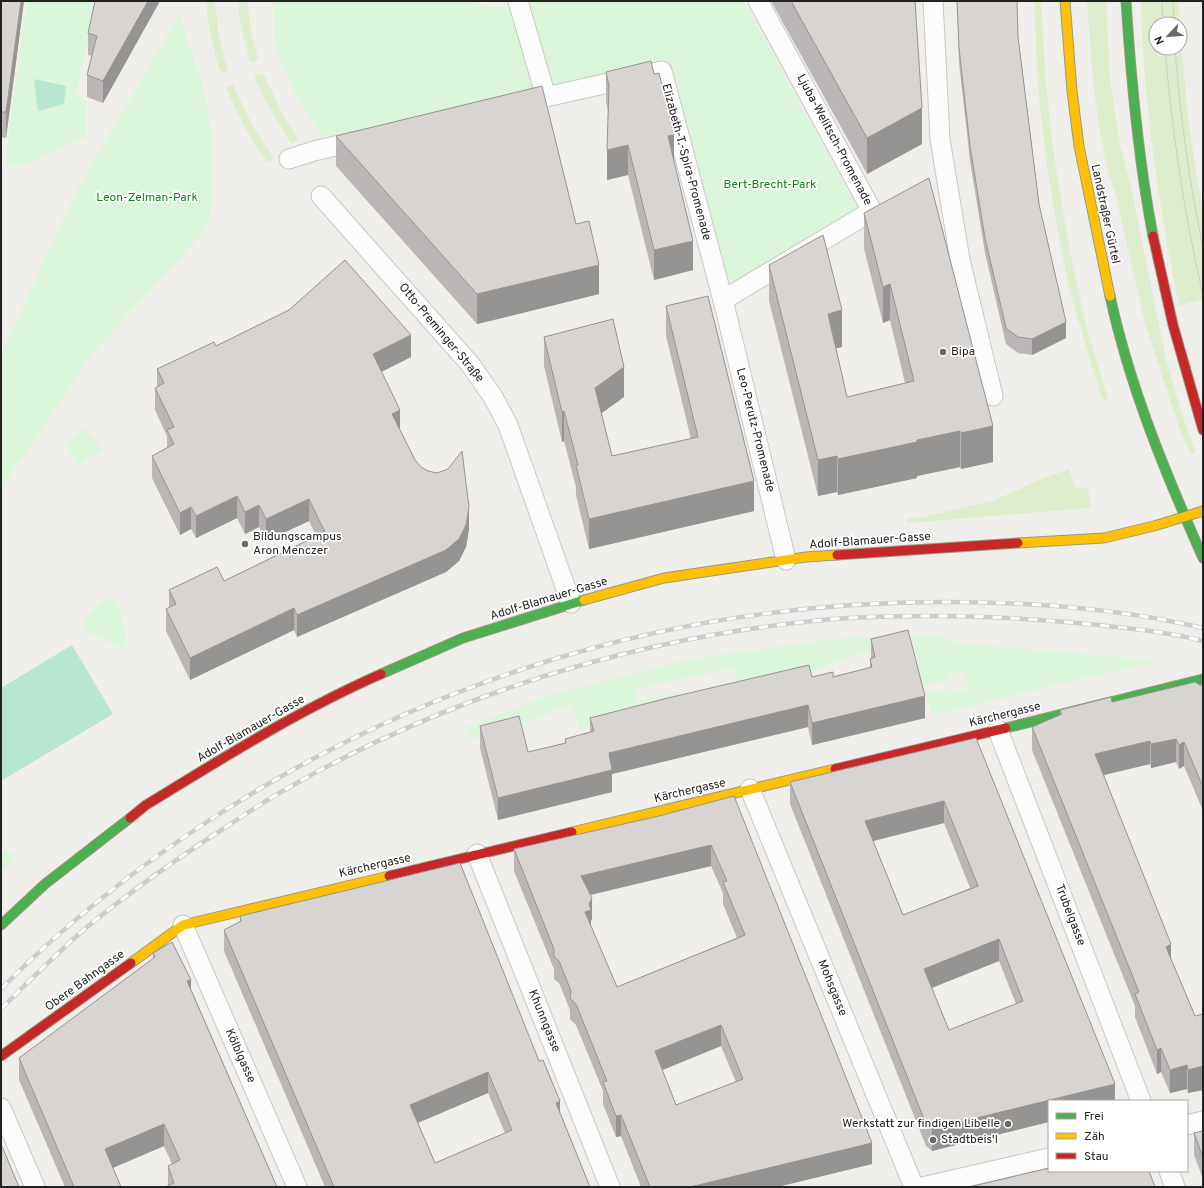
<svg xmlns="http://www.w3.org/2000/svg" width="1204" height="1188" viewBox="0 0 1204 1188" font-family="Overpass,sans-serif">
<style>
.grass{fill:#ddeccb}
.park{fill:#daf5da}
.pitch{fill:#b7e6d2}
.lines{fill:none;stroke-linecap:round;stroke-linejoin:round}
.street-casing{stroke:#c9c8c7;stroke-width:21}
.fast-casing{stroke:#999a82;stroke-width:11}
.slow-casing{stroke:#999a82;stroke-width:11}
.jam-casing{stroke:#999a82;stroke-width:11}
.street{stroke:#fdfcfc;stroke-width:19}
.fast{stroke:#4caf50;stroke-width:9}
.slow{stroke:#ffc107;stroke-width:9}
.jam{stroke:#c62828;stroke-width:9}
.tram{stroke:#ccc;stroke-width:1}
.rail-casing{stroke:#ccc;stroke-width:4.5}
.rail{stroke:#fff;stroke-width:3;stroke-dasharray:9;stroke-linecap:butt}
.wall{fill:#b9b6b5;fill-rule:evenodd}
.shaded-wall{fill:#969493}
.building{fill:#d7d4d2;stroke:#969493;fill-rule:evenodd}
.poi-dot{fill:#6a6968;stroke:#fff;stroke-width:1.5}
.labels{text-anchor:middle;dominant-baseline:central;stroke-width:3.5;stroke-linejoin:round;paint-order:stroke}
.street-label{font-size:12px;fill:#222;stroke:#fff}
.park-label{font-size:12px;fill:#0c8416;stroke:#fff}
.poi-label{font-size:12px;fill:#222;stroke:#fff;text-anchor:start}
</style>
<rect width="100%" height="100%" fill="#f0eeeb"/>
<path class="grass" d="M206,1H215L218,31L228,71L223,72L220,71C213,48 208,25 206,1Z
M238,1H247L251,31L258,58L256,61L250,63L239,17Z
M1034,1H1041L1046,86L1055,162L1069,247L1087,328L1108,399L1104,400L1101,397L1070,292L1058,232L1046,160L1038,86Z
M1087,1H1106L1110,80L1120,145L1131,188L1166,359L1181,411L1195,451L1194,454H1191L1182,436L1145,324L1116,196L1108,171L1099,128L1093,81Z
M1141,1H1178L1180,24H1156V48H1180V24L1188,120L1203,214V299L1179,306C1159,205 1143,104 1141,1Z
M260,74L264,75L284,117L297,136V140L292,144C277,122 264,101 254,76Z
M233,84C244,110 257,135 274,158L270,161H266C250,138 238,116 227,91V87Z
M1069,469L1076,489L1088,488L1091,508L907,523V519L924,517L995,500L1039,480Z"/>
<path class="park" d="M27,1H96L76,97L87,101L85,138L17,167L5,164Z
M273,1H470L498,9L524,1H743L858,209L730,285L667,59L323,138L293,90L275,46Z
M179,15L204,89L213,144L211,213L203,233L91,355L27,453L14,468L1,490V355L76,191Z
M86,428L102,449L79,465L64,443Z
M109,598L117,602L119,606L127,642V646L121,649L87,631L84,626L83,622L85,618L102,600Z
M936,636L961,643L1157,661L932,715L926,693L950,688L951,693L968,689L964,671L947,675L948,680L924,686L913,641L852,656L793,680L698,703L694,691L737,681L735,668L635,689L638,701L681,692L685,705L580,729L571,704L517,727L473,739L466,727L550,695L690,659L842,638Z
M1,848L18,857L1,873Z"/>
<path class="pitch" d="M34,79L66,86L64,104L38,111Z
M72,645L113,714L1,781V688Z"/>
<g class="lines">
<defs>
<path id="street" d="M518,1L546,97
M933,1L940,139L960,260L993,396
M519,103L662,71L725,308L786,560
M289,159L314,151L361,140
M321,196L470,364L493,397L508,425L571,603
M723,300L872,211L758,1
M998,730L1141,1101
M750,789L914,1187
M477,854L610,1187
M183,925L297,1187
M1,1108L35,1187
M1187,1125L1203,1121
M1169,1171L1175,1187
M922,1187L1049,1158"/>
<path id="fast" d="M1126,1C1131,80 1138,158 1153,236
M1110,296C1130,388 1165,472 1203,558
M381,674L463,638L584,600
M1006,728L1203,679
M1,925L45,884L130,818"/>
<path id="slow" d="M1065,1L1072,91L1079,146L1110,296
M1018,543L1104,538L1154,526L1203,511
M584,600L664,578L806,557L837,555
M572,832L835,769
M131,963L183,925L389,876"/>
<path id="jam" d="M1153,236L1173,325L1203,430
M837,555L1018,543
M835,769L1006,728
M130,818L146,805C223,758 299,710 381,674
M389,876L572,832
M1,1056L131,963"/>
</defs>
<use href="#street" class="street-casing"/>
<use href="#fast" class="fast-casing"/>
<use href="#slow" class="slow-casing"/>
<use href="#jam" class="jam-casing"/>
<use href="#street" class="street"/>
<use href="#fast" class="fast"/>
<use href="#slow" class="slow"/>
<use href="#jam" class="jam"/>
<path class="tram" d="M1162,1L1163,24
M1173,1L1174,24
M1165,48C1172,131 1184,214 1203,295
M1175,48C1180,115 1189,181 1203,247"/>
<defs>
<path id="rail" d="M1,989C62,927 127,875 199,827C423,678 680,601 949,602C1034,602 1120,609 1203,628
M1,1009C29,981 57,953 87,927C131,891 178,858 226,827C244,815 262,803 281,792C446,696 633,638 823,620C862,616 902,616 941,616C994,616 1046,620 1099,625C1134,629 1169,632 1203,641"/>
</defs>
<use href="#rail" class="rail-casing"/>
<use href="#rail" class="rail"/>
</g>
<path class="wall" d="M1,1H24L6,138L1,137Z
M95,1H160L103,103L87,97V75L92,56L88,55V33Z
M771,1H915L922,144L867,174Z
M957,1L1018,37L1039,204L1066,338L1032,355L1018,353L1006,344L985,253L970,161L959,63Z
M606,72L674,160L693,270L654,280L628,175L607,180L608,111L606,102Z
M336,136L599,294L477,324L336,166Z
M864,213L993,462L961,469L960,467L917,476V478L838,495L837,492L818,496L769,301V265L842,347L836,348L847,397L905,383L890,320L883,323L864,249Z
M666,306L754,511L589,549L576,495V487L564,441L562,442L544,366V337L624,397L601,413L612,456L691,439L666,336Z
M216,346L411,357L381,372L400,431L415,460L469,529L466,547L459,561L446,572L297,637L294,630L190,680L166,631V609L169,608V590L224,581L316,536L309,521L266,541L259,527L245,534L237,518L196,538L191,529L180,535L152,478V456L167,448V436L155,410V388L157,387V369Z
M871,639L925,718L812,745L808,727L612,774V792L498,820L480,748V726L528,752L565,743V739L590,732V718L812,677H833L870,668V659L871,658Z
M1203,687V811L1184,766L1179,769L1176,762L1151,768L1150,764L1104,775L1171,959L1195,1016L1203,1014V1090L1188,1093L1187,1089L1170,1093L1161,1072L1157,1074L1135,1017V1006L1032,750V727L1060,715V710Z
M976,738L1115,1101L932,1151L926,1146L790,804V782ZM944,823L970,888L903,915L873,841ZM999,961L1016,1004L949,1030L931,988Z
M734,796L872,1164L777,1187H641L621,1136L616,1137L603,1104V1091L576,1025L570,1019V1010L559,983L554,979V969L514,871V849L659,816ZM711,866L723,893V904L737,938L617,987L591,926V921L592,919L591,895ZM721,1046L736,1082L676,1105L662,1070Z
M240,916L560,1113L590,1187H325L224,951V930L240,922ZM488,1093L505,1133L435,1163L418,1123Z
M153,953L191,989L277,1187L168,1186V1166L172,1164L164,1146L113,1168L121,1187H65L19,1080V1058L153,959Z
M1203,1131V1179L1194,1155V1133Z"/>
<path class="shaded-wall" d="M21,1H24L6,138V112Z
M148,1H160L103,103V81Z
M922,108V144L867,174V138Z
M674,135V165L668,136Z
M628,145V175L607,180V150Z
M693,241V270L654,280V250Z
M599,265V294L477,324V294Z
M890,284V320L883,323V287Z
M842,310V347L828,350V314Z
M1066,322V338L1032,355V339Z
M411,335V357L373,376V354Z
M624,367V397L595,418V388Z
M400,410V432L392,414Z
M564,411V441L562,442V412Z
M993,426V462L961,469V433Z
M960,431V467L917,476V478L838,495V459L917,440Z
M837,456V492L818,496V460Z
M754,481V511L589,549V519Z
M237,496V518L196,538V516Z
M309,499V521L266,541V519Z
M259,505V527L245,534V512Z
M191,507V529L180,535V513Z
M469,507V529L466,547L459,561L446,572L297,637V615Z
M294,608V630L190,680V658Z
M925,696V718L812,745V723Z
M808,705V727L612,774V792L498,820V798L609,753Z
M1176,739V762L1151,768V744Z
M1150,741V764L1095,777V754Z
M1184,742V766L1179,769V745Z
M944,801V823L865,843V821Z
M711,845V866L581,897V876Z
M592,898V919L591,921V931L585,912Z
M999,939V961L924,991V969Z
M1171,944V968L1166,947Z
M191,980V1002L187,981Z
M721,1025V1046L655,1073V1051Z
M1161,1048V1072L1157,1074V1050Z
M1187,1065V1089L1170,1093V1070Z
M1203,1066V1090L1188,1093V1070Z
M488,1072V1093L410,1126V1105Z
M1115,1084V1101H1049V1122L932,1151V1129Z
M560,1101V1122L556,1103Z
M621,1115V1136L616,1137V1116Z
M164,1124V1146L105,1171V1149Z
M872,1143V1164L777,1187H690Z"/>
<path class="building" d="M1,1H21L6,112H1Z
M95,1H148L103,81L87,75L97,36L88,33Z
M791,1H915L922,108L867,138Z
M957,1H1017L1018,37L1039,204L1066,322L1032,339L1018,337L1006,328L985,238L970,146L959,48Z
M651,61L654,74L659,73L674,135L668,136L693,241L654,250L628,145L607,150L609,86L606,72Z
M542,86L576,224L589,221L599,265L477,294L336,136Z
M929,178L993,426L961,433L960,431L917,440V442L838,459L837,456L818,460L769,265L823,235L842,310L828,314L847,397L914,381L890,284L883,287L864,213Z
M345,260L411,335L373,354L400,410L392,414L415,460L421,467L428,471L437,473L448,469L462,451L469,507L466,525L459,539L446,550L297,615L294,608L190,658L166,609L176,604L169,590L217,567L224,581L325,532L309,499L266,519L259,505L245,512L237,496L196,516L191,507L180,513L152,456L174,444L167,430L174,427L155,388L164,383L157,369L214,342L216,346L289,310Z
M708,296L754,481L589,519L576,465H578L564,411L562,412L544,337L613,319L624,367L595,388L612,456L698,437L666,306Z
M908,630L925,696L812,723L808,705L609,753L612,770L498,798L480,726L519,716L528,752L566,743L565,739L594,731L590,718L668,698L809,665L812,677L833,672V677L872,667L870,659L875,657L871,639Z
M1195,682L1203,687V787L1184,742L1179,745L1176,739L1151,744L1150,741L1095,754L1171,944L1166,947L1195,1016L1203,1014V1066L1188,1070L1187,1065L1170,1070L1161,1048L1157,1050L1135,994L1139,992L1032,727L1062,714L1060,710L1111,697L1112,702Z
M976,738L1115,1084L932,1129L926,1124L790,782ZM944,801L978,886L903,915L865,821ZM999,939L1023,1001L949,1030L924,969Z
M734,796L872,1143L690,1187H650L621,1115L616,1116L603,1082L607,1081L576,1004L570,998L571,991L559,961L554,957V949L514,849L659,816ZM711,845L727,881L723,882L745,935L617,987L585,912L591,910L589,904L592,898L581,876ZM721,1025L743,1079L676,1105L655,1051Z
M460,863L539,1061L543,1060L560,1101L556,1103L590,1187H334L224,930L241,921L240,916ZM488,1072L512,1130L435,1163L410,1105Z
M172,942L191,980L187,981L277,1187H165L174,1183L168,1166L180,1160L164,1124L105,1149L121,1187H74L19,1058L155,957L153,953Z
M1203,1131V1157L1194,1133Z
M1,1144L19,1187H1Z
M1049,1168V1171H1149L1155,1187H969Z"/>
<g class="poi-dot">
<circle cx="943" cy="352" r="4"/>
<circle cx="245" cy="544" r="4"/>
<circle cx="1008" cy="1124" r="4"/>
<circle cx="933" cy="1140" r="4"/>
</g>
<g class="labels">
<g class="street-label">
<text transform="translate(834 140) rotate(62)">Ljuba-Welitsch-Promenade</text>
<text transform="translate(686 162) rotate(75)">Elizabeth-T.-Spira-Promenade</text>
<text transform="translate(1105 214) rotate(78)">Landstraßer Gürtel</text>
<text transform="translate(441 333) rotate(50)">Otto-Preminger-Straße</text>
<text transform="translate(755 430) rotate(76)">Leo-Perutz-Promenade</text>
<text transform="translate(870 541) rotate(-4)">Adolf-Blamauer-Gasse</text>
<text transform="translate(549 599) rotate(-17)">Adolf-Blamauer-Gasse</text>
<text transform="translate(1005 715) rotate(-14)">Kärchergasse</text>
<text transform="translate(251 729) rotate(-30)">Adolf-Blamauer-Gasse</text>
<text transform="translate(690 791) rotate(-13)">Kärchergasse</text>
<text transform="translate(375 866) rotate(-13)">Kärchergasse</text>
<text transform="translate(1070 915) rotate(69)">Trubelgasse</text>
<text transform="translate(85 981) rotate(-36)">Obere Bahngasse</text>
<text transform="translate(832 988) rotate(68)">Mohsgasse</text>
<text transform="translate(544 1021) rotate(68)">Khunngasse</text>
<text transform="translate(240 1056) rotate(66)">Kölblgasse</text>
</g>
<g class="park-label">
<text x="770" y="185">Bert-Brecht-Park</text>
<text x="147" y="198">Leon-Zelman-Park</text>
</g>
<g class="poi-label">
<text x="951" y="352">Bipa</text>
<text x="253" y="537">Bildungscampus<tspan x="253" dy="14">Aron Menczer</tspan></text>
<text x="1000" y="1124" text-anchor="end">Werkstatt zur findigen Libelle</text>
<text x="941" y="1140">Stadtbeis'l</text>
</g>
</g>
<rect width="1204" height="1188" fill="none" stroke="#222222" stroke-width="4"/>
<rect x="1048" y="1100" width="140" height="72" fill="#ffffff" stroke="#a7a7a7"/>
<rect x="1056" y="1113" width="20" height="6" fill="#4caf50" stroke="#a7a7a7"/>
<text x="1084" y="1120" font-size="12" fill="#222222">Frei</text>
<rect x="1056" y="1133" width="20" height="6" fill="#ffc107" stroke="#a7a7a7"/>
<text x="1084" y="1140" font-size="12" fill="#222222">Zäh</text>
<rect x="1056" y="1153" width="20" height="6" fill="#c62828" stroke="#a7a7a7"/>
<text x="1084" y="1160" font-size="12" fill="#222222">Stau</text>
<g transform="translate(1168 36) rotate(244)"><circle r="19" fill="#ffffff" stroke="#a7a7a7"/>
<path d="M0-3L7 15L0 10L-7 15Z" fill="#6a6968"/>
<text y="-6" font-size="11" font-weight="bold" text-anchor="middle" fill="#222222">N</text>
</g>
</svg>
